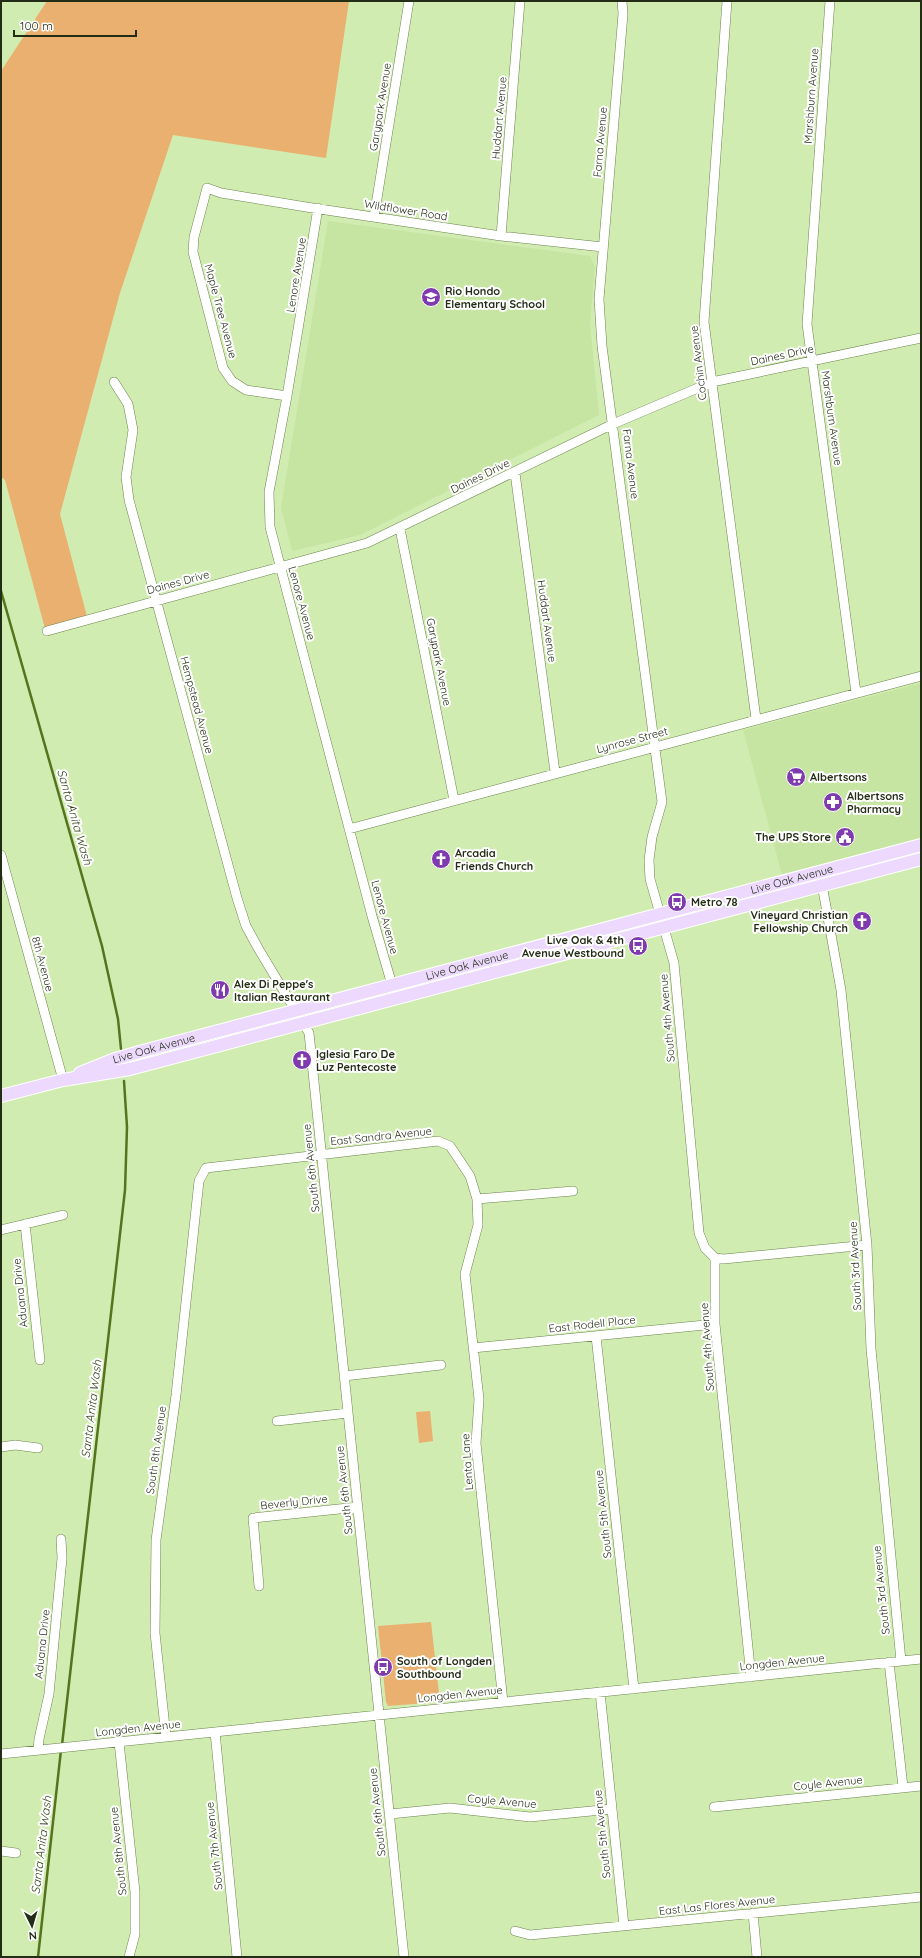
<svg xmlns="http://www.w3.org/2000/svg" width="922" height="1958" viewBox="0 0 922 1958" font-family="Quicksand,sans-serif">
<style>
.built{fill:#c6e5a2}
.green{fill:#eab070}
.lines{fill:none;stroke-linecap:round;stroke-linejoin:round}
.stream{stroke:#54741e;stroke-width:2.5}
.minor-casing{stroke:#6c844d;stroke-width:10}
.major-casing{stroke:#fff;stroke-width:14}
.minor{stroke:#fff;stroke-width:9}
.major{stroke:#ecd9fd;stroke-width:12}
.labels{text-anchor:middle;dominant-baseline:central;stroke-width:4;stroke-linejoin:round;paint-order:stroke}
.street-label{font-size:11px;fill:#232d16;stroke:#fff}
.poi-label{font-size:11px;font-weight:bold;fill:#232d16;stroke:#fff;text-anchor:start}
.water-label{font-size:12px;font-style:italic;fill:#324419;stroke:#fff}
</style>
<rect width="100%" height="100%" fill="#d1ecb1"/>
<path class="built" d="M328,221L590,256L595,267L590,324L599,415L360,535L292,551L281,508Z
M921,683V838L782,875L743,730Z"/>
<path class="green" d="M47,1H349L326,158L173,135L120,293L60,514L89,624L47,636L5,480L1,477V71Z
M430,1411L433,1441L419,1443L416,1412Z
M431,1622L440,1702L388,1706L386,1702L378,1626Z"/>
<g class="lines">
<path class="stream" d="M1,591L102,946L118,1019L121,1049
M62,1745L125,1190L127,1127L124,1081
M38,1957L61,1750"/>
<defs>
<path id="minor" d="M622,1L623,14L599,299L602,346L662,802L652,837L649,860L650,879L674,963L699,1233L705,1248L715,1258V1324L751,1677
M727,1L704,322L756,719
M830,1L807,324L856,693
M318,208L287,396L269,492L270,527L372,916L392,985L393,998
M374,217L409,1
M501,236L520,1
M114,382L128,404L133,430L126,477L129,500L237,898L246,926L258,948L309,1033L404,1957
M287,396L246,390L232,381L223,368L193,252L194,237L207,188L221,193L306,207L501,236L603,247
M515,473L555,772
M400,529L454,800
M47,631L367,543L613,424L712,382L921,338
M349,829L921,676
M1,855L63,1080
M821,879L841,990L867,1245L871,1349L901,1661
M477,1199L478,1225L465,1274L479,1399L476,1443L503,1702
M25,1224L40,1360
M1,1230L63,1215
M715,1258L724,1259L867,1245
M596,1336L634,1689
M473,1348L715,1324
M344,1376L441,1365
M277,1421L348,1413
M1,1447L15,1445L38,1448
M259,1586L253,1518L358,1507
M889,1662L903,1787
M600,1692L624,1926
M215,1732L237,1957
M166,1737L155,1633L156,1540L176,1395L199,1181L206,1168L438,1141L450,1146L470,1176L477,1199L573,1191
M119,1742L135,1892V1934L129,1957
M38,1750L39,1739L49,1694L62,1558L61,1539
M1,1754L921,1659
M714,1807L921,1786
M390,1814L450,1808L530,1817L612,1809
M1,1851L16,1853
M753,1913L757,1957
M515,1931L530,1935L921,1897"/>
<g id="major">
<path id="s1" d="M80,1073L115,1059L143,1051L921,845"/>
<path d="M1,1096L63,1080L130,1069L921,859"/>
</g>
</defs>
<use href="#minor" class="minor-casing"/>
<use href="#major" class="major-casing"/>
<use href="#minor" class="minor"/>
<use href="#major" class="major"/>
</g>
<defs>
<symbol id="school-disc" viewBox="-11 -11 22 22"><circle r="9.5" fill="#7e3aae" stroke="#fff"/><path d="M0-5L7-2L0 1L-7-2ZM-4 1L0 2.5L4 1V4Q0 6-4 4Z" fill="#fff"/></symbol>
<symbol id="supermarket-disc" viewBox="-11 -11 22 22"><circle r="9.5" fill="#7e3aae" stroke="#fff"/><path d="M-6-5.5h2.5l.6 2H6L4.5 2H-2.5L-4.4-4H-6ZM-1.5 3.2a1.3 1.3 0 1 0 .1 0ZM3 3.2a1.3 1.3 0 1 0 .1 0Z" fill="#fff"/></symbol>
<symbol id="pharmacy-disc" viewBox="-11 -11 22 22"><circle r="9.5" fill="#7e3aae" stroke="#fff"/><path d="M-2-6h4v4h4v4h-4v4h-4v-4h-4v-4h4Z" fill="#fff"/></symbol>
<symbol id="civic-disc" viewBox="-11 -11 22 22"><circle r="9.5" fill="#7e3aae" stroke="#fff"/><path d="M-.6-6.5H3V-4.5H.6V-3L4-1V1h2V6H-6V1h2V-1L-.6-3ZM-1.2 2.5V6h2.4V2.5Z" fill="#fff"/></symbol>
<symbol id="church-disc" viewBox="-11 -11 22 22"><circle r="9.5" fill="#7e3aae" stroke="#fff"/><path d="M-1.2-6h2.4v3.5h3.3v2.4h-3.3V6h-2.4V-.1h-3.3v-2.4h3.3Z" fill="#fff"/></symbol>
<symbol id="bus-disc" viewBox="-11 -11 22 22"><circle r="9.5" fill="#7e3aae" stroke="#fff"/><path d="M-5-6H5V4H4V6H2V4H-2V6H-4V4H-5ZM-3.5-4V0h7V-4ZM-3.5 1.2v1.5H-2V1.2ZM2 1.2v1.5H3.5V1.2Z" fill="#fff"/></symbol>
<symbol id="restaurant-disc" viewBox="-11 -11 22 22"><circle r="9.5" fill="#7e3aae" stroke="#fff"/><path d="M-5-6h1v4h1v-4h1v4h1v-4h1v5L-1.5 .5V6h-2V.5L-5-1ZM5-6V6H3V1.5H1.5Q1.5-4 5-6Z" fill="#fff"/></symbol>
</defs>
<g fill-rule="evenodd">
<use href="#school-disc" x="420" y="286" width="22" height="22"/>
<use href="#supermarket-disc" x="785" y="766" width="22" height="22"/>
<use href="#pharmacy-disc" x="822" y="791" width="22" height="22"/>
<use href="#civic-disc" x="834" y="826" width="22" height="22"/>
<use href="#church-disc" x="430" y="848" width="22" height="22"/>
<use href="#bus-disc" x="666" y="891" width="22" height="22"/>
<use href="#church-disc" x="851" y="910" width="22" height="22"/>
<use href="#bus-disc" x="627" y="935" width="22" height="22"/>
<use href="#restaurant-disc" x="209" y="979" width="22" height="22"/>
<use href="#church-disc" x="291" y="1049" width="22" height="22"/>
<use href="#bus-disc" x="372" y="1656" width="22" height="22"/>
</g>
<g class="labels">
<g class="street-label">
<text transform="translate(811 96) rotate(-86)">Marshburn Avenue</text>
<text transform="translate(380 107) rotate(-81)">Garypark Avenue</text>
<text transform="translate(499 118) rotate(-85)">Huddart Avenue</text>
<text transform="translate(600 142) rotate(-85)">Farna Avenue</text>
<text transform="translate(406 210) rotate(9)">Wildflower Road</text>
<text transform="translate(296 275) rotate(-81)">Lenore Avenue</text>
<text transform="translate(221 311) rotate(75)">Maple Tree Avenue</text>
<text transform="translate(782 355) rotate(-12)">Daines Drive</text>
<text transform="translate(698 363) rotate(-97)">Cochin Avenue</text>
<text transform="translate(832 418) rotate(82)">Marshburn Avenue</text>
<text transform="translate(631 464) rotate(83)">Farna Avenue</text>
<text transform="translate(480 476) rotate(-26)">Daines Drive</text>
<text transform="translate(178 582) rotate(-15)">Daines Drive</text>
<text transform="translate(302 603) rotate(75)">Lenore Avenue</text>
<text transform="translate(547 621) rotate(82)">Huddart Avenue</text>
<text transform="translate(439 662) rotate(79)">Garypark Avenue</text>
<text transform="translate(197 705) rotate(75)">Hempstead Avenue</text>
<text transform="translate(632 740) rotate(-15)">Lynrose Street</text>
<text stroke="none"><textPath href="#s1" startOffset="738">Live Oak Avenue</textPath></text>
<text transform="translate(385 917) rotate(75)">Lenore Avenue</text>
<text transform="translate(43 964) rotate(75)">8th Avenue</text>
<text stroke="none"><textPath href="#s1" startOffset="402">Live Oak Avenue</textPath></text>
<text transform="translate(667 1018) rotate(-95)">South 4th Avenue</text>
<text stroke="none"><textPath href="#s1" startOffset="78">Live Oak Avenue</textPath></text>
<text transform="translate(381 1136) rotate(-6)">East Sandra Avenue</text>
<text transform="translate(311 1168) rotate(-96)">South 6th Avenue</text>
<text transform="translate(855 1266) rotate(-93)">South 3rd Avenue</text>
<text transform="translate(20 1293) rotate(-96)">Aduana Drive</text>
<text transform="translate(592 1324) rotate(-6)">East Rodell Place</text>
<text transform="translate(707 1347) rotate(-94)">South 4th Avenue</text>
<text transform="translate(156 1450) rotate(-82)">South 8th Avenue</text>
<text transform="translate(467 1462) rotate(-94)">Lenta Lane</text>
<text transform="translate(344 1490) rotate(-96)">South 6th Avenue</text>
<text transform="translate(294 1502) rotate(-6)">Beverly Drive</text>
<text transform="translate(603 1514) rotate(-96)">South 5th Avenue</text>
<text transform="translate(881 1590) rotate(-96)">South 3rd Avenue</text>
<text transform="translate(42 1644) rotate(-84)">Aduana Drive</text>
<text transform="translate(782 1662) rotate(-6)">Longden Avenue</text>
<text transform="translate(460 1694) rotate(-6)">Longden Avenue</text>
<text transform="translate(138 1728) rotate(-6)">Longden Avenue</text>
<text transform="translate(828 1783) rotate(-6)">Coyle Avenue</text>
<text transform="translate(502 1801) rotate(5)">Coyle Avenue</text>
<text transform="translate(377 1812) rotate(-96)">South 6th Avenue</text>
<text transform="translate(602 1834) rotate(-96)">South 5th Avenue</text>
<text transform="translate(214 1846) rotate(-96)">South 7th Avenue</text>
<text transform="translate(118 1851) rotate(-96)">South 8th Avenue</text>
<text transform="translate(717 1905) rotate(-6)">East Las Flores Avenue</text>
</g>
<g class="poi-label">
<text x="445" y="291">Rio Hondo<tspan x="445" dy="13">Elementary School</tspan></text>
<text x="810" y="777">Albertsons</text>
<text x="847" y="796">Albertsons<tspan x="847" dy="13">Pharmacy</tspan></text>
<text x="831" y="837" text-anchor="end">The UPS Store</text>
<text x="455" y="853">Arcadia<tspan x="455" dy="13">Friends Church</tspan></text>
<text x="691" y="902">Metro 78</text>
<text x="848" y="915" text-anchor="end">Vineyard Christian<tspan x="848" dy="13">Fellowship Church</tspan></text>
<text x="624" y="940" text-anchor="end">Live Oak &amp; 4th<tspan x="624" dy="13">Avenue Westbound</tspan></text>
<text x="234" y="984">Alex Di Peppe's<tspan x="234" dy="13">Italian Restaurant</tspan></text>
<text x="316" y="1054">Iglesia Faro De<tspan x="316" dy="13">Luz Pentecoste</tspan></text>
<text x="397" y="1661">South of Longden<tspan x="397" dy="13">Southbound</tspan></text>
</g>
<g class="water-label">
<text transform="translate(75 817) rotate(74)">Santa Anita Wash</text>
<text transform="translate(91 1409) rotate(-83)">Santa Anita Wash</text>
<text transform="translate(41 1845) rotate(-83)">Santa Anita Wash</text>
</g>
</g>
<rect width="922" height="1958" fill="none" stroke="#232d16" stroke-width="4"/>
<g transform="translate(32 1926) rotate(175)" stroke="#ffffff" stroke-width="3" paint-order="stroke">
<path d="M0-3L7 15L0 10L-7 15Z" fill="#232d16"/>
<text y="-6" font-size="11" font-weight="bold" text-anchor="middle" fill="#232d16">N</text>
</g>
<path d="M14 30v6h122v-6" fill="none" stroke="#232d16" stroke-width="2"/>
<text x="20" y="30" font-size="12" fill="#232d16" stroke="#ffffff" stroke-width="3" paint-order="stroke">100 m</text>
</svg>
